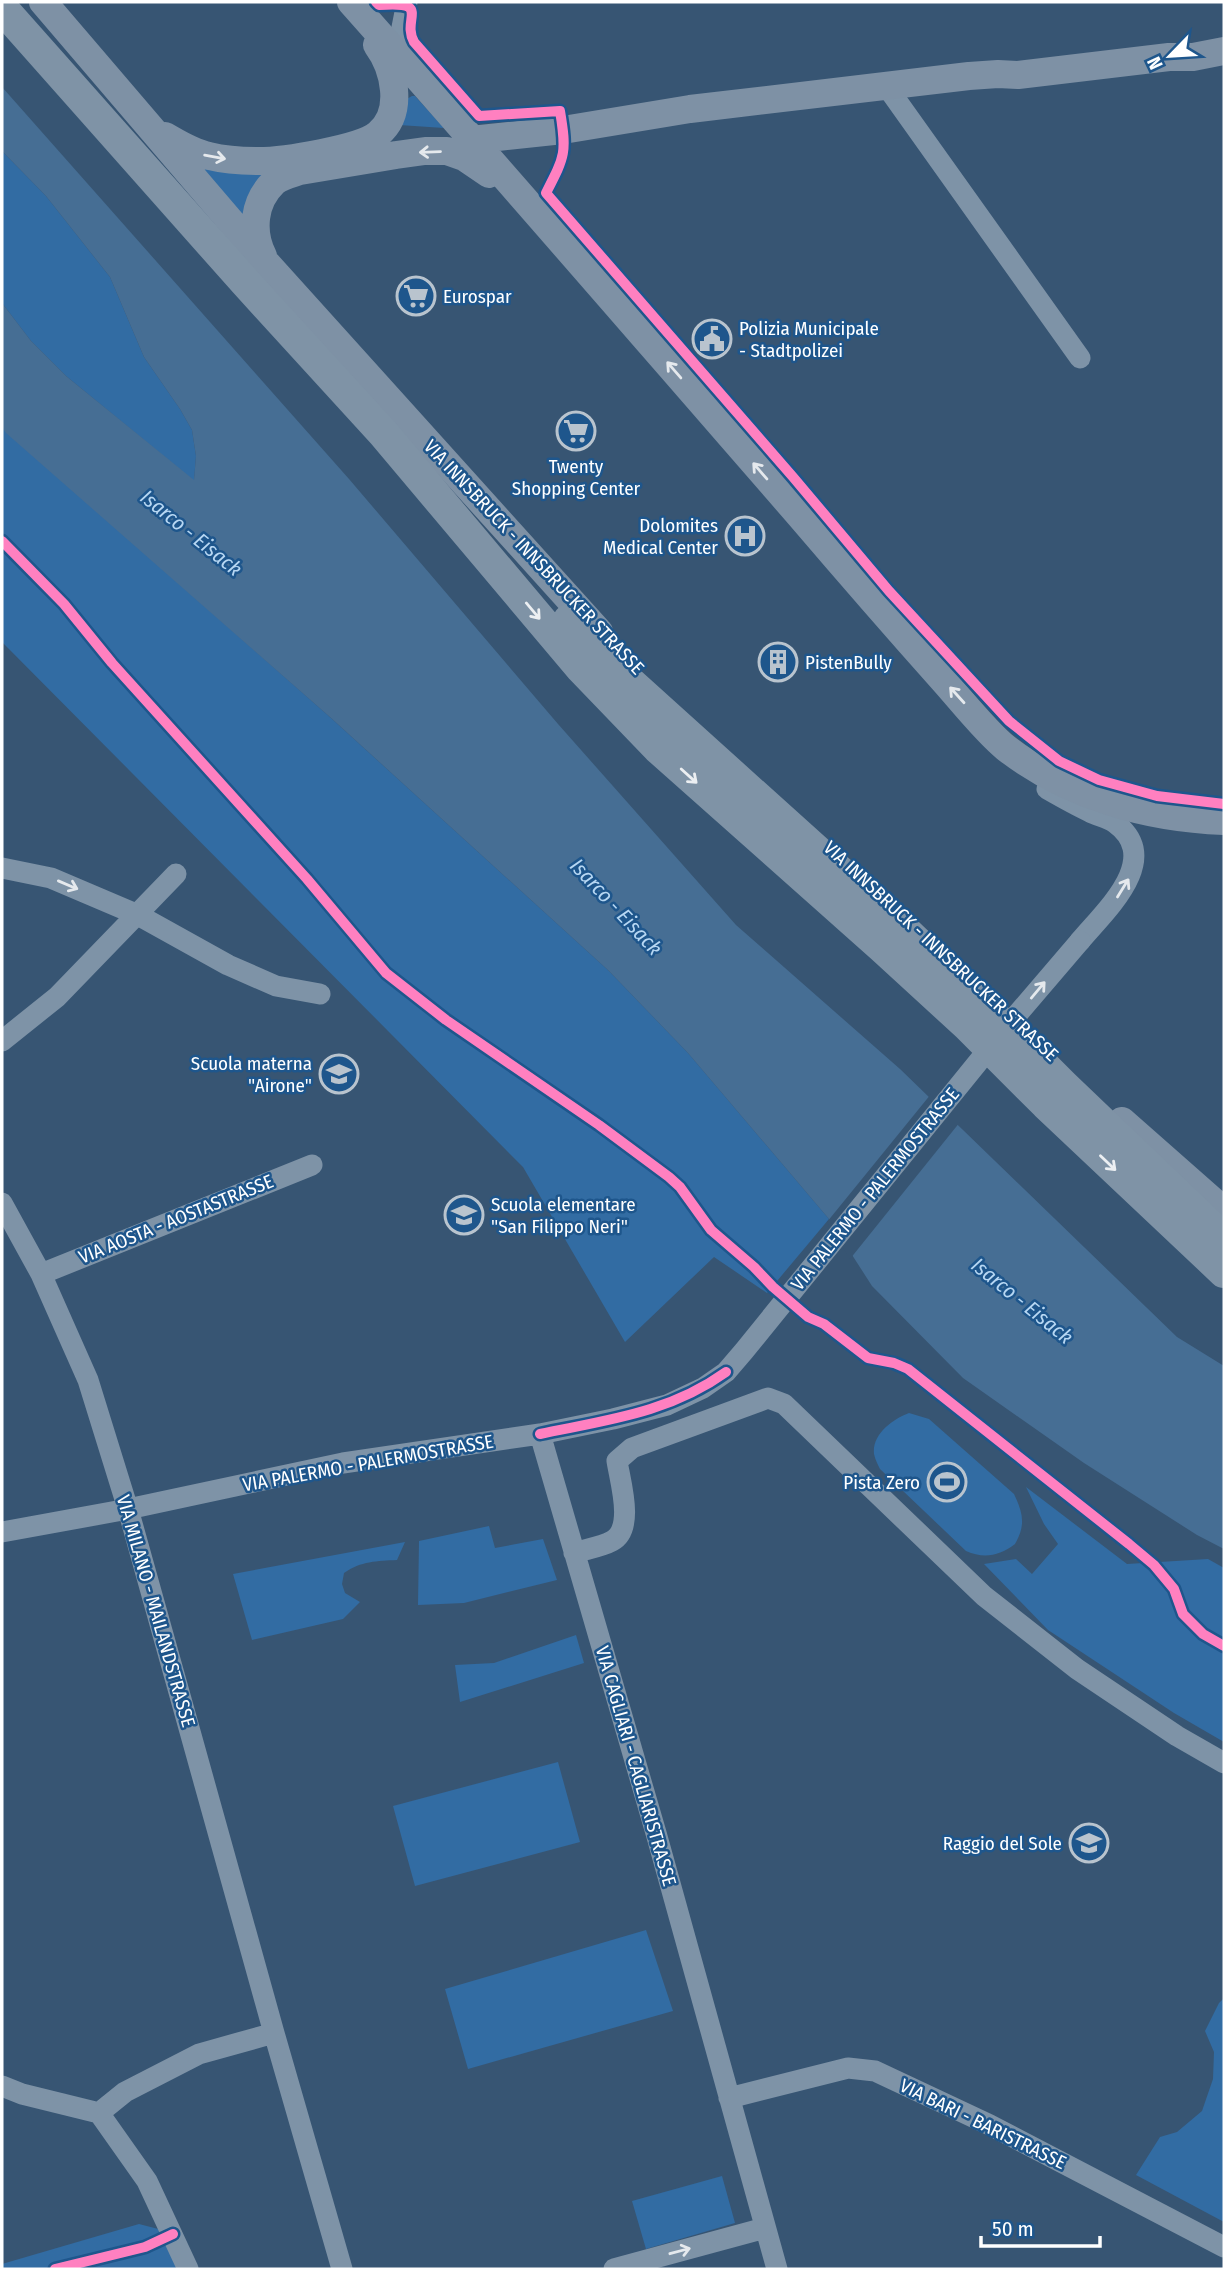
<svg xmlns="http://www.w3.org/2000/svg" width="1226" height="2271" viewBox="0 0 1226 2271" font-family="'Fira Sans Condensed',sans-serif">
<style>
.green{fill:#326ca3}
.water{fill:#466e94}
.pier{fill:#375573}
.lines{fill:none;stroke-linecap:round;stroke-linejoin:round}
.minor{stroke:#7e93a7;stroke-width:21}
.major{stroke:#7e91a5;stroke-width:28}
.minor-bridge{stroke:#7e93a7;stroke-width:21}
.highway-bridge{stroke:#7f93a6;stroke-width:32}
.cycleway-casing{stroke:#1e568c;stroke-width:15}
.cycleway{stroke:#ff80c0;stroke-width:10}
.oneway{stroke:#e5e9ed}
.oneway2{stroke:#eceff2}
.labels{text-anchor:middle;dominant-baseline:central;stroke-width:5;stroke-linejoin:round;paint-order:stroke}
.poi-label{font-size:19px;fill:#fff;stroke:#1e568c;text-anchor:start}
.street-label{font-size:19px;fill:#fff;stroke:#1e568c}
.water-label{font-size:21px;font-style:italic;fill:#b7d7f3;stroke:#1e568c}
</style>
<rect width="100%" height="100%" fill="#375573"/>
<path class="green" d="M412,96H415L444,128L399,125L405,100Z
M176,150L274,166C249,190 246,192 245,228Z
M2,151L46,196L110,277L144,357L180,409L192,430L196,456L194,481L66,376L31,341L2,303Z
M2,427L331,718L609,971L688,1053L829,1219L767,1293L714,1257L625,1342L523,1167L2,642Z
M909,1413L929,1419L1014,1494C1023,1513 1026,1525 1015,1544C999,1556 984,1559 966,1551L880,1469C878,1465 875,1459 874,1454C872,1434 893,1419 909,1413Z
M1026,1487L1127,1564L1208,1559L1224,1568V1742L1174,1713L1048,1630L984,1564L1016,1559L1032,1574L1058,1544L1044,1524Z
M489,1526L495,1548L543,1539L557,1580L464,1603L418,1605L419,1541Z
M405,1542L397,1560C377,1561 361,1561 344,1573L342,1584L345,1593L360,1602L343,1619L252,1640L233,1574Z
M576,1635L584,1663L460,1702L455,1665L494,1663Z
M558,1762L580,1842L415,1886L393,1806Z
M646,1930L673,2011L468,2069L445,1989Z
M1224,1998V2222L1136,2175L1160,2137L1177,2132L1202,2111L1213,2079L1214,2052L1205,2031L1219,2003Z
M722,2176L735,2223L646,2249L632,2201Z
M139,2224L166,2231L182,2269H2V2264Z"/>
<path class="water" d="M2,87L349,479L558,724L736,925L900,1069L1177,1337L1224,1366V1549L1197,1535L1084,1463L963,1378L872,1286L829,1219L688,1053L609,971L331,718L6,433L2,427V303L31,341L66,376L194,480L196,456L192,430L180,409L144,357L110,277L46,196L2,151Z"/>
<path class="pier" d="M931,1094L960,1122L850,1259L827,1222Z"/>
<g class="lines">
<path class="minor" d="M397,53L407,2
M887,87L1080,358
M1047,789C1061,797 1075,805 1090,812C1098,816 1108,818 1115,823C1164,859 1105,911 1080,941
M2,868L51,878L138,915L228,965L276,986L320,994
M2,1041L57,997L176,874
M2,1203L41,1274L88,1380L128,1509L274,2033L342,2269
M41,1274L312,1165
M540,1434L656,1833L777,2269
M2,1532L128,1509L343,1463L540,1434L613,1419L667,1405L703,1388L726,1372L744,1351L996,1040
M574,1553C586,1549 601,1547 612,1541C635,1529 620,1481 617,1461L632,1448L768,1398L784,1404L984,1596L1077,1669L1177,1736L1224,1763
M2,2086L22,2094L99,2113L147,2181L188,2269
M729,2098L848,2068L875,2071L990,2125L1224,2247
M99,2113L125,2092L199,2054L274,2033
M614,2269L765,2228"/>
<path class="major" d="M43,2L267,264L599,632
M351,2C502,172 651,345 801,517C848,572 895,626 943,680C961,700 986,732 1006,748C1068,796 1146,818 1224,821
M165,136C179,144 193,153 209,156C225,160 242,161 258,161C283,161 360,149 378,134C405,112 394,68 377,45
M471,140L563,130L690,109L969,76L998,74L1018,75L1169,57H1193L1224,51
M263,256C251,232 253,202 274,182C281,176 291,174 300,171L396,155L425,151H447L464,157L489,174
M1122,1121L1224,1211"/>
<path class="minor-bridge" d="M997,1038L1080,941"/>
<path class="highway-bridge" d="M2,8L246,283L383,433L581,668L658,748L882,947L967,1025L1046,1104L1224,1272
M569,620L596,652L900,926L983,1005L1063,1085L1224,1239"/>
<defs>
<path id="cycleway" d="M376,2L379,5C433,1 401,18 414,42L479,116L560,111C567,153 565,156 546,193L793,477L889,591L1009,721L1059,761L1099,780L1157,796L1224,804
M2,541L64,604L112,663L307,879L386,973L446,1020L599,1125L669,1177L680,1187L711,1230L754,1267L773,1287L808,1317L824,1324L868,1358L894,1363L908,1369L1129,1544L1154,1565L1174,1589L1183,1614L1203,1634L1224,1646
M540,1434C607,1420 669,1413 726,1372
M55,2269L145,2247L173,2234"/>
</defs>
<use href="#cycleway" class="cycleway-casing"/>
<use href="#cycleway" class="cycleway"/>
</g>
<defs><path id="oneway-shaft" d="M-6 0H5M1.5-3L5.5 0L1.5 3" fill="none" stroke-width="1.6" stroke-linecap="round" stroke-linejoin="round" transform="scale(1.75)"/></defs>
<g class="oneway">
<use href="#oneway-shaft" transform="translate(430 152) rotate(178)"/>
<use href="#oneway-shaft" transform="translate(215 157) rotate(10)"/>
<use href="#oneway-shaft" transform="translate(674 370) rotate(-131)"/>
<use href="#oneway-shaft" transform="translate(760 471) rotate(-131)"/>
<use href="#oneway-shaft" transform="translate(957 695) rotate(-132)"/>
<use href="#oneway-shaft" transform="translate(68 885) rotate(23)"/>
<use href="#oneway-shaft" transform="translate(1123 888) rotate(-58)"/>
<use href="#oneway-shaft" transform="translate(1038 990) rotate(-50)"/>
<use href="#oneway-shaft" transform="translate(680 2251) rotate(-15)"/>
</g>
<g class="oneway2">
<use href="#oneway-shaft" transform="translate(533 611) rotate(50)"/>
<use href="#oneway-shaft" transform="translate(689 776) rotate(42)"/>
<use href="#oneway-shaft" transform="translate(1108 1163) rotate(44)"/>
</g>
<defs>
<symbol id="supermarket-ring" viewBox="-11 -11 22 22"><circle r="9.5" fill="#1e568c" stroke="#b9c4ce" stroke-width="1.5"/><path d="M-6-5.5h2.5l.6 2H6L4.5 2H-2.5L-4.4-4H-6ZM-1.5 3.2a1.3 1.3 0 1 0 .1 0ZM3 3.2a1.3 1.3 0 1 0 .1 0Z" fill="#b9c4ce"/></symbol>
<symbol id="civic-ring" viewBox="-11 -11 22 22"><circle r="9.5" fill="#1e568c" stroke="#b9c4ce" stroke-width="1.5"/><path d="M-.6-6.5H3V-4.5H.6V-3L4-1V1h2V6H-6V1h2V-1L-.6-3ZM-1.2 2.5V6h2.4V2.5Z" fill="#b9c4ce"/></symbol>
<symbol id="hospital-ring" viewBox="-11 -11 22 22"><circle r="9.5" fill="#1e568c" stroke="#b9c4ce" stroke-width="1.5"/><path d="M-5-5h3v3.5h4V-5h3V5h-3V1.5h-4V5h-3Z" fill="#b9c4ce"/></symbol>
<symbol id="building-ring" viewBox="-11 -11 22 22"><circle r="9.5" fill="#1e568c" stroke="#b9c4ce" stroke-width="1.5"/><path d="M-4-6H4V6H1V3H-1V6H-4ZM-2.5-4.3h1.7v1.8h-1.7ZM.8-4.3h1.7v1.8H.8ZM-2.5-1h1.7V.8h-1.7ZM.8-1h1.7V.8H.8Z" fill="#b9c4ce"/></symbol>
<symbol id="school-ring" viewBox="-11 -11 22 22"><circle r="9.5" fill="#1e568c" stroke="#b9c4ce" stroke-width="1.5"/><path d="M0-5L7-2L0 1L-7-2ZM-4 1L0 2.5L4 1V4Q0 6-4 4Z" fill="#b9c4ce"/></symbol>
<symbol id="stadium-ring" viewBox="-11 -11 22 22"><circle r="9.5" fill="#1e568c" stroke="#b9c4ce" stroke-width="1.5"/><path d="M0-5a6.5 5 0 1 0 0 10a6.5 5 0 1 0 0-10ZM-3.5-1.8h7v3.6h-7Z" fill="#b9c4ce"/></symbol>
</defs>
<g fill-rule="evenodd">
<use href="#supermarket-ring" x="394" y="274" width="44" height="44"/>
<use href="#civic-ring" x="690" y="317" width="44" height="44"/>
<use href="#supermarket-ring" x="554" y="409" width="44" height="44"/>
<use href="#hospital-ring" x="723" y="514" width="44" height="44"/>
<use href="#building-ring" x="756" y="640" width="44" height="44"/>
<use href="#school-ring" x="317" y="1052" width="44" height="44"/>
<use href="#school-ring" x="442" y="1193" width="44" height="44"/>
<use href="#stadium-ring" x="925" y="1460" width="44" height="44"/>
<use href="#school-ring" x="1067" y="1821" width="44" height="44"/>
</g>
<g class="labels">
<g class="poi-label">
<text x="443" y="296">Eurospar</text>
<text x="739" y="328">Polizia Municipale<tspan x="739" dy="22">- Stadtpolizei</tspan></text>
<text x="576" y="466" text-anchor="middle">Twenty<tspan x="576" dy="22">Shopping Center</tspan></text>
<text x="718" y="525" text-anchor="end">Dolomites<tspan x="718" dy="22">Medical Center</tspan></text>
<text x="805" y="662">PistenBully</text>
<text x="312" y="1063" text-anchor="end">Scuola materna<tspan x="312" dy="22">"Airone"</tspan></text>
<text x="491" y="1204">Scuola elementare<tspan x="491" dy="22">"San Filippo Neri"</tspan></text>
<text x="920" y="1482" text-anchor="end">Pista Zero</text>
<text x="1062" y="1843" text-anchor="end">Raggio del Sole</text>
</g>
<g class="street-label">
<text transform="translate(534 557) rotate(47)">VIA INNSBRUCK - INNSBRUCKER STRASSE</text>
<text transform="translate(941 951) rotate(43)">VIA INNSBRUCK - INNSBRUCKER STRASSE</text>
<text transform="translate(875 1189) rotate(-51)">VIA PALERMO - PALERMOSTRASSE</text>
<text transform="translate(176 1219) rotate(-22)">VIA AOSTA - AOSTASTRASSE</text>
<text transform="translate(368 1463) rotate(-10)">VIA PALERMO - PALERMOSTRASSE</text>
<text transform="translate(156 1611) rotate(74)">VIA MILANO - MAILANDSTRASSE</text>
<text transform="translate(636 1766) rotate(74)">VIA CAGLIARI - CAGLIARISTRASSE</text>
<text transform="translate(983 2124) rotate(26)">VIA BARI - BARISTRASSE</text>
</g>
<g class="water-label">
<text transform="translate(191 533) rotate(39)">Isarco - Eisack</text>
<text transform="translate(616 907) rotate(47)">Isarco - Eisack</text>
<text transform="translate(1022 1301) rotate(39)">Isarco - Eisack</text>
</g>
</g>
<rect width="1226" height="2271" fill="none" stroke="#ffffff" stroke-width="7"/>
<g transform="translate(1170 56) rotate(245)" stroke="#1e568c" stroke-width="5" paint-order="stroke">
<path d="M0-5L12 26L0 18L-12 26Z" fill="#ffffff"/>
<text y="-10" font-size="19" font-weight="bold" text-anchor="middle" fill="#ffffff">N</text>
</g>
<path d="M981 2236v10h119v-10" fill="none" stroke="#ffffff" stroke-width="3.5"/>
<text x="992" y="2236" font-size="21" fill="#ffffff" stroke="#1e568c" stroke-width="5" paint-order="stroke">50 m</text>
</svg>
